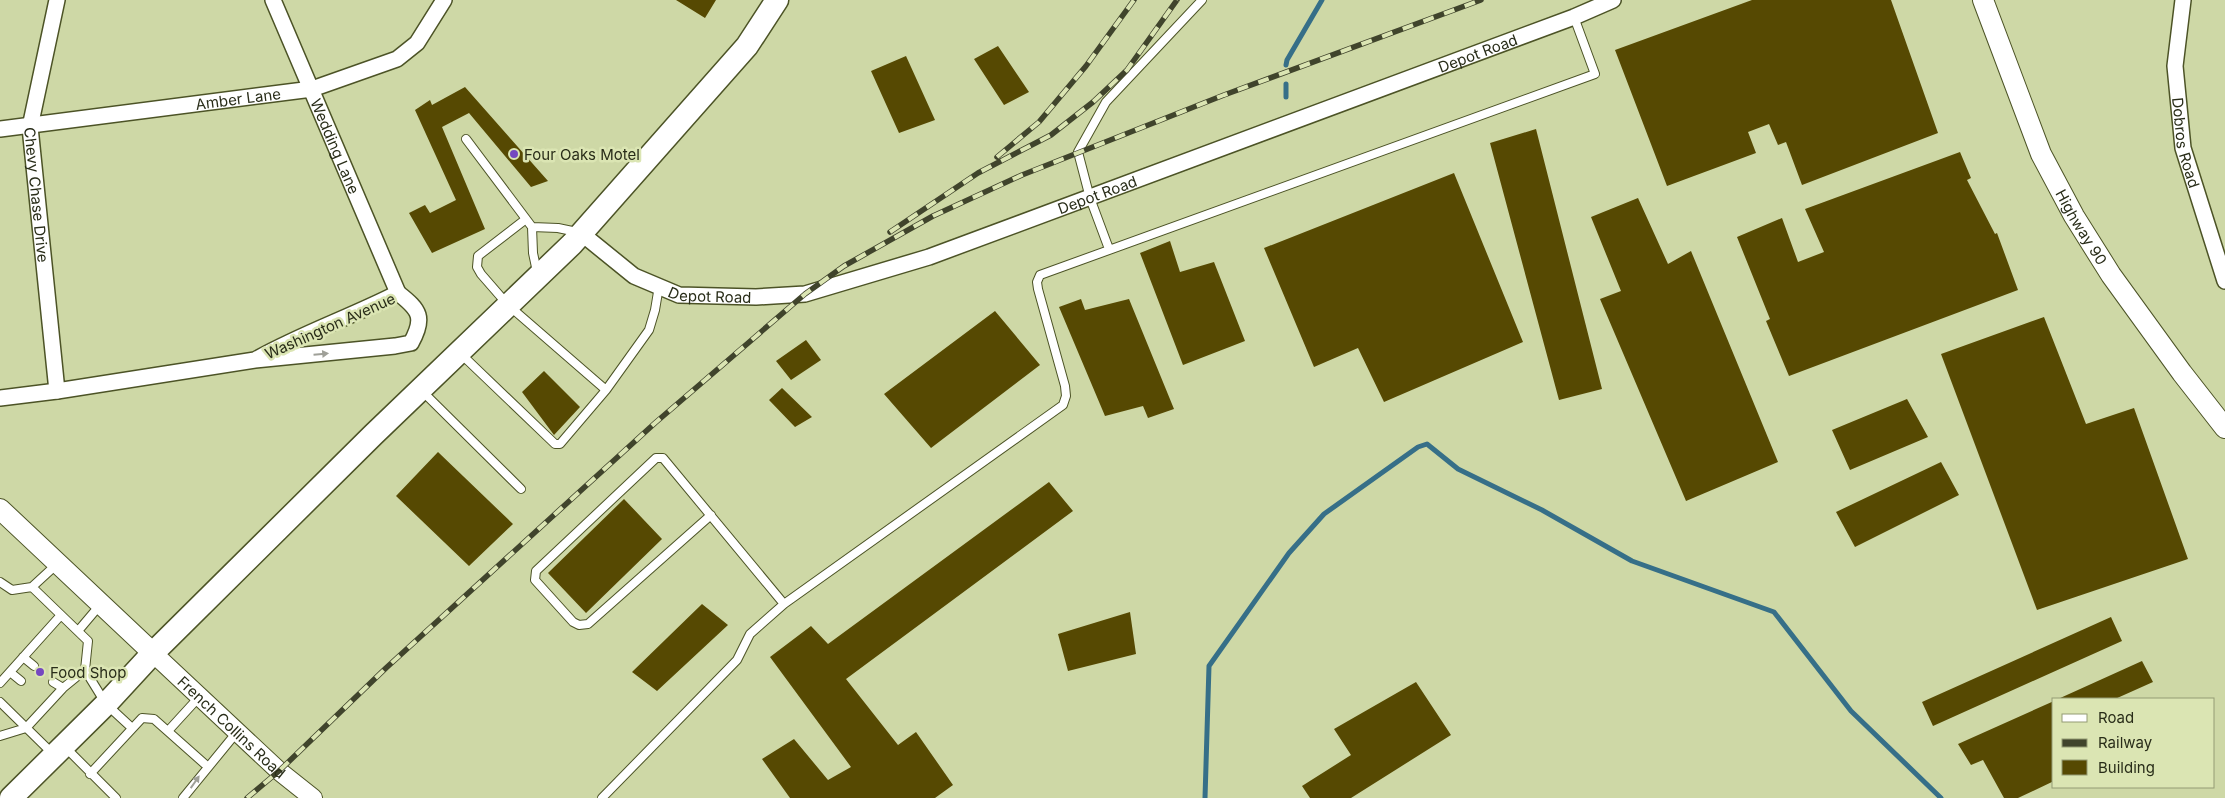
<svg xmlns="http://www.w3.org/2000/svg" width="2225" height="798" viewBox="0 0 2225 798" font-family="Inter,sans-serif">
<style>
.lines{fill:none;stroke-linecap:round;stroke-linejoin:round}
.stream{stroke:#366f88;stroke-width:5}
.building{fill:#564902}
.service-casing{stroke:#4c5326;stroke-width:10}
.minor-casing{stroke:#4c5326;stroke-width:18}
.tertiary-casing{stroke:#4c5326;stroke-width:20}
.secondary-casing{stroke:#4c5326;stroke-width:22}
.primary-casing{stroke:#4c5326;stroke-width:25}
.service{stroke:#fff;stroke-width:8}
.minor{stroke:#fff;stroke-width:15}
.tertiary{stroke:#fff;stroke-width:18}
.secondary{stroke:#fff;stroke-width:20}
.primary{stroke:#fff;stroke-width:22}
.rail-casing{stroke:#40442c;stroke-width:5.5}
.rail{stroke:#dbe5b3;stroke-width:4;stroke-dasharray:11;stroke-linecap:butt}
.oneway{fill:#9fa098}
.poi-dot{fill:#7548c0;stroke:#dbe5b3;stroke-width:2}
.labels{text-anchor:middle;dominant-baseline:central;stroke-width:5;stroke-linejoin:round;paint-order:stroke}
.street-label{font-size:15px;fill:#292d19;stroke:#dbe5b3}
.poi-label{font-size:15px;fill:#292d19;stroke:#dbe5b3;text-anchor:start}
</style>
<rect width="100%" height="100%" fill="#ced8a6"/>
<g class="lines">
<path class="stream" d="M1286,65L1287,60L1322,0
M1286,97V84
M1205,798L1209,666L1289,553L1324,514L1418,447L1427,444L1458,469L1542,510L1632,561L1774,612L1851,711L1941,798"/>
</g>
<path class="building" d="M676,0H716L705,18Z
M1752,0H1891L1938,133L1802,185L1786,142L1778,145L1769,124L1748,132L1756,153L1667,186L1615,50Z
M998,46L1029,92L1004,105L974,59Z
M906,56L935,120L899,133L871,71Z
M465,87L548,181L531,187L469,113L442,127L485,229L432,253L409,213L425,205L430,213L456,200L415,110L430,100L432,105Z
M1536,129L1602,389L1559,400L1490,143Z
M1960,152L1971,178L1967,180L1995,234L1997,233L2018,290L1789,376L1766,321L1770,319L1737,237L1782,218L1798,262L1824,252L1805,209Z
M1454,173L1523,342L1384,402L1358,348L1314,367L1264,248Z
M1638,198L1668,264L1691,251L1778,462L1686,501L1600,299L1621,291L1591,217Z
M1170,241L1180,272L1214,262L1245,341L1183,365L1140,253Z
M1081,299L1085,310L1129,299L1174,409L1148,418L1143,406L1105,416L1059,307Z
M995,311L1040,365L931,448L884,394Z
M2044,317L2086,424L2134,408L2188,559L2037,610L1941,354Z
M806,340L821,360L791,380L776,361Z
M544,371L580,407L554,435L522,392Z
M782,388L812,417L795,427L769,400Z
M1907,399L1928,437L1850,470L1832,430Z
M438,452L513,524L469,566L396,496Z
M1941,462L1959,495L1855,547L1836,512Z
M1049,482L1073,511L846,679L898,745L916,732L953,785L935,798H790L762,759L794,739L828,780L851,767L770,657L811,626L828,644Z
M624,499L662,539L586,613L548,573Z
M702,604L728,625L657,691L632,672Z
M1130,612L1136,654L1068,671L1058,634Z
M2111,617L2122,641L1933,726L1922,702Z
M2142,661L2153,682L2115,699H2058Z
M1416,682L1451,735L1351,798H1310L1302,786L1351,755L1334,729Z
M2054,701V781L2018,798H2004L1983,760L1971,765L1958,744Z"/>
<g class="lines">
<defs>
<path id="service" d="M466,139L532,227L558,228L577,232
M526,219L478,256L477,267L481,274L508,305L606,390L649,330L655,310L659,286
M532,227L533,253L537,272
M1109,249L1090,198L1078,152L1106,102L1202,0
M461,354L555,444H560L606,390
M422,391L521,489
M57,564L32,587L88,641L85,670L106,704L132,728
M0,582L12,590L32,587
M784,604L1063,405L1066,396L1065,386L1038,289L1037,282L1040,275L1595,74L1574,17
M78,631L100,605
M23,657L34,666
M10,672L21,681
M53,682L63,688
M0,683L61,615
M0,702L52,753
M168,731L200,696
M0,736L26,728L63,688L85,670
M65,747L116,798
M90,774L142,718L154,719L207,766
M183,798L237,732
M602,798L737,660L750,634L784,604L663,458H656L536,571L535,580L573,622L579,625L588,624L711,515"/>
<g id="minor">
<path id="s1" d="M57,0L30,127L57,391"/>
<path id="s2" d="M273,0L398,293"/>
<path id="s3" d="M2183,0L2175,66L2183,148L2225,281"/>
<path id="s4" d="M0,129L312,89L397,59L417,43L444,0"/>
<path id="s5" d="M581,233L634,276L679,295L756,297L805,294L929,257L1574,17L1613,0"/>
<path d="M0,398L57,391L255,360L395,346L411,343C425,318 420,310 398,293C351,317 301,334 255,360"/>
</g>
<g id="tertiary">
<path id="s6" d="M153,653L279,771L313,798"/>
</g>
<g id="secondary">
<path id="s7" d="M1983,0L2041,154L2074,216L2111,275L2182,373L2225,428"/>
<path d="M0,509L153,653"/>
</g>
<path id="primary" d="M11,798L106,704L153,653L373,435L572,244L747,46L777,0"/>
</defs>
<use href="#service" class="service-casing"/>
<use href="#minor" class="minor-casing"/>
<use href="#tertiary" class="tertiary-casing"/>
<use href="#secondary" class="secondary-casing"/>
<use href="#primary" class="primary-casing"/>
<use href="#service" class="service"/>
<use href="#minor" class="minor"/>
<use href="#tertiary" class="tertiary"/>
<use href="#secondary" class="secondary"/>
<use href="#primary" class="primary"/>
<defs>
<path id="rail" d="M997,157L1039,122L1086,66L1134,0
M890,232L978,173L1051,135L1093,102L1127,70L1177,0
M247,798L279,771L386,668L655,423L805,294L844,266L933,216L1022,175L1224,95L1481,0"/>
</defs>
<use href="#rail" class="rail-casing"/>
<use href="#rail" class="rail"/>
</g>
<defs><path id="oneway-solid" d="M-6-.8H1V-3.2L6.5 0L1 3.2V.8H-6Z" transform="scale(1.25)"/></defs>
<g class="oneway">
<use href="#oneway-solid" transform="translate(321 354) rotate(-5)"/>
<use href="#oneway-solid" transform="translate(195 782) rotate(-55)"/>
</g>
<g class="poi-dot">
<circle cx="514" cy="154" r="5"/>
<circle cx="40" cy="672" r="5"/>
</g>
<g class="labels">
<g class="street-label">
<text stroke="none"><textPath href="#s5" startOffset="958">Depot Road</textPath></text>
<text stroke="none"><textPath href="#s4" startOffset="240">Amber Lane</textPath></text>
<text stroke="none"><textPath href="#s3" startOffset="144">Dobros Road</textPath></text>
<text stroke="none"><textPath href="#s2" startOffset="159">Wedding Lane</textPath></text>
<text stroke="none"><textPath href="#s1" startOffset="198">Chevy Chase Drive</textPath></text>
<text stroke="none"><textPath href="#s5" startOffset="552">Depot Road</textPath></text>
<text stroke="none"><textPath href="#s7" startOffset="248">Highway 90</textPath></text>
<text stroke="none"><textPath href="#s5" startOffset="148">Depot Road</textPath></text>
<text transform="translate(330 326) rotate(-24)">Washington Avenue</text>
<text stroke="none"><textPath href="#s6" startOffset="108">French Collins Road</textPath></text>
</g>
<g class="poi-label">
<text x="524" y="154">Four Oaks Motel</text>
<text x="50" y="672">Food Shop</text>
</g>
</g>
<rect x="2052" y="698" width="162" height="90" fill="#dbe5b3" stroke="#949b75"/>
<rect x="2062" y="714" width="25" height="8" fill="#ffffff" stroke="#949b75"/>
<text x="2098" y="723" font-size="15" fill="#292d19">Road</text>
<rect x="2062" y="739" width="25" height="8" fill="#40442c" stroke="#949b75"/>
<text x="2098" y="748" font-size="15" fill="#292d19">Railway</text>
<rect x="2062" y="760" width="25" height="15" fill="#564902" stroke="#949b75"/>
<text x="2098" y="773" font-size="15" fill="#292d19">Building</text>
</svg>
